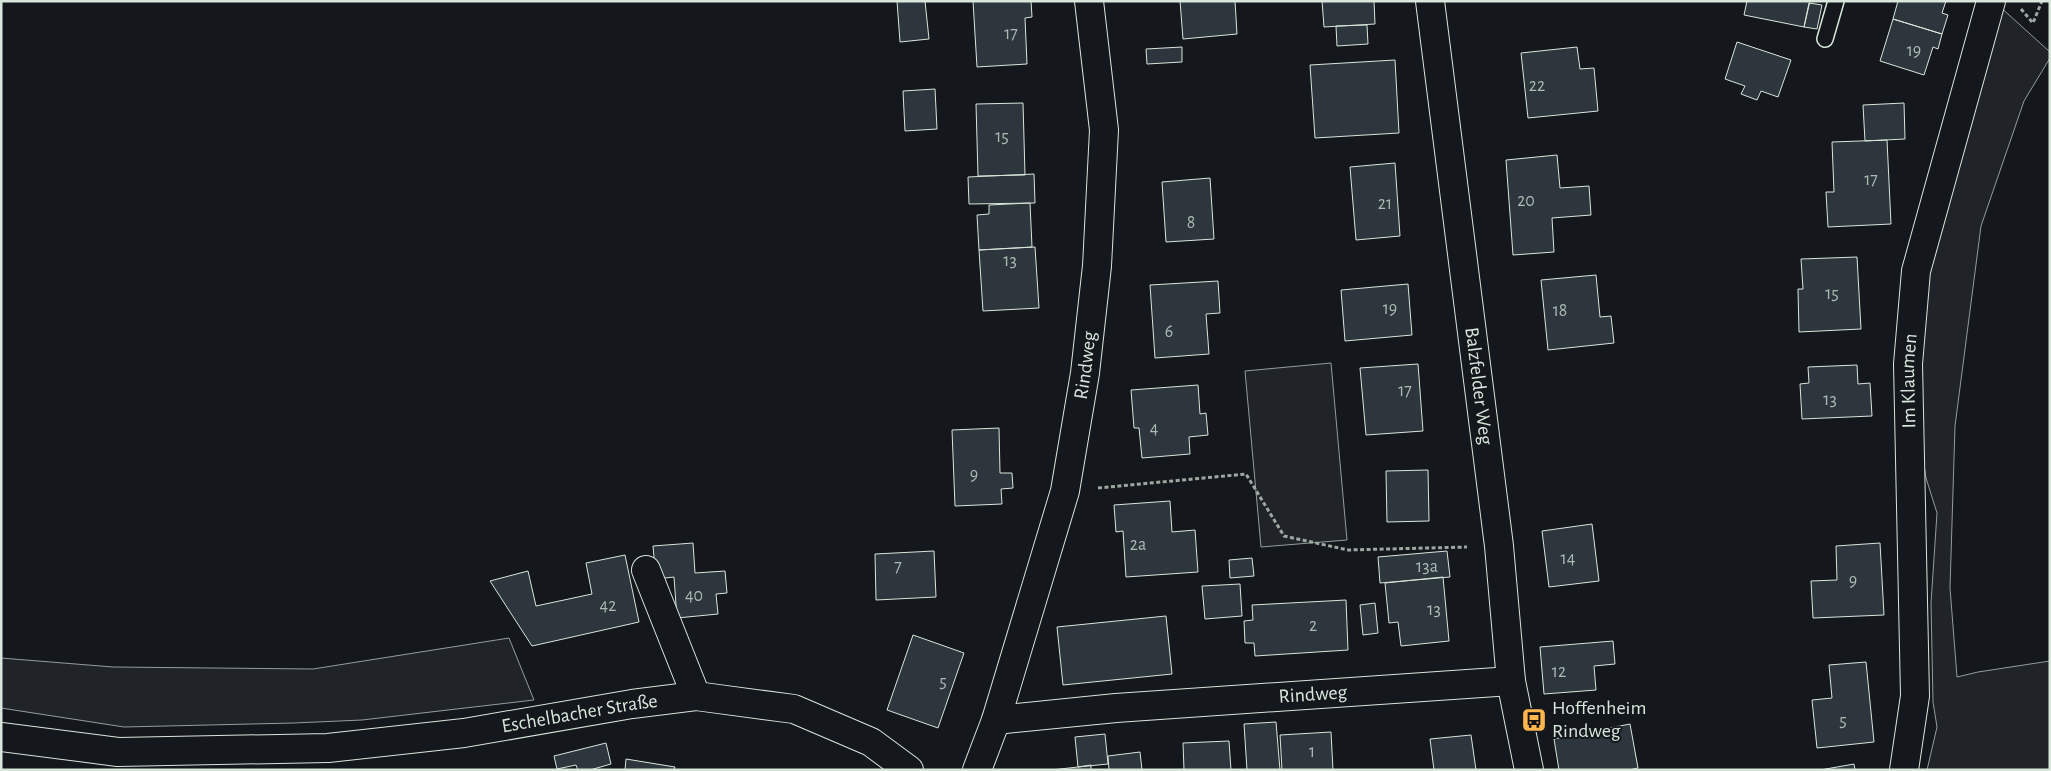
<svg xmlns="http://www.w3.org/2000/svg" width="2051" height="771" viewBox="0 0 2051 771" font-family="'Alegreya Sans',sans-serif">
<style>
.green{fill:#202428;stroke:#939e99}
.building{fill:#2c363c;stroke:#d8e6dc}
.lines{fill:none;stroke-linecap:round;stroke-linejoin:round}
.lane-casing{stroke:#d8e6dc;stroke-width:18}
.street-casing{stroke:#d8e6dc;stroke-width:30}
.secondary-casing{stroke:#d8e6dc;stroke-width:30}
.path{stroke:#9da8a2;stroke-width:3;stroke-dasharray:4 2.5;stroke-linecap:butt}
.lane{stroke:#14181c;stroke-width:15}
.street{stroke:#14181c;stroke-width:28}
.secondary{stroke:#14181c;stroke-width:28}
.labels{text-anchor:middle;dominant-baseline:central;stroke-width:4;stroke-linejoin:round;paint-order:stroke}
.number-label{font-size:18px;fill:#adbab4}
.street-label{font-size:20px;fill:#d8e6dc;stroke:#14181c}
.poi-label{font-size:20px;fill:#d8e6dc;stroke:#14181c;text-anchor:start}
</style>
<rect width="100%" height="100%" fill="#14181c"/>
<path class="green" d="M1998,5L2050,52V58L2024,101L1981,226L1955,426L1950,588L1957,677L1978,672L2050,661V770H1927L1937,727L1933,702L1931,603L1937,513L1926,478L1919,432L1922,270Z
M1331,363L1347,540L1261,547L1245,371Z
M509,638L534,700L362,720L294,723L124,727L1,708V658L113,667L313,669Z"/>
<path class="building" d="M897,1H925L929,39L900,42Z
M973,1H1031L1032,17L1025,18L1027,64L977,67Z
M1180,1H1235L1237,34L1183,39Z
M1322,1H1374L1375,24L1324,27Z
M1747,1H1810L1804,27L1744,15Z
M1898,1H1946L1942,13L1948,15L1942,34L1893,19Z
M1809,3L1822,5L1817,29L1804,27Z
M1893,19L1942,34L1938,49L1933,47L1924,75L1880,61Z
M1367,25L1368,44L1337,46L1336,26Z
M1737,42L1791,60L1778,97L1761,91L1757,100L1741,94L1745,86L1725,79Z
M1182,47V62L1147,64L1146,49Z
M1577,47L1580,69L1594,68L1598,111L1528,118L1521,53Z
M1395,60L1399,133L1315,138L1310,65Z
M935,89L937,129L905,131L903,91Z
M1023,103L1025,175L978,176L976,104Z
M1904,103L1905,139L1865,141L1863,105Z
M1887,140L1891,224L1828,227L1826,192H1834L1832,142Z
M1557,155L1560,188L1589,186L1591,215L1552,218L1554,252L1513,255L1506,160Z
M1395,163L1400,236L1356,240L1350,167Z
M1034,174L1035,203L969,204L968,177Z
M1210,178L1214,239L1166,242L1162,182Z
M1030,203L1032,247L979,250L977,215L989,214V205Z
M1035,247L1039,308L983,311L979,250Z
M1857,257L1861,329L1799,332L1798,289H1803L1801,259Z
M1596,275L1600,317L1611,316L1614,343L1548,350L1541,280Z
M1218,281L1220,313L1206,314L1209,354L1155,358L1150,285Z
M1408,284L1412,335L1345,341L1341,290Z
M1418,364L1423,431L1366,435L1360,368Z
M1857,365L1858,384L1870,383L1872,416L1802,419L1800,384L1809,383L1808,367Z
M1198,385L1200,414L1206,413L1208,435L1189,437L1190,454L1142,458L1139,428H1134L1131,390Z
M999,428L1000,473H1012L1013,488L1001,489L1002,504L955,506L952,430Z
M1428,470L1429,521L1387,522L1386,471Z
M1170,501L1172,532L1195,530L1198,572L1126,577L1123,531L1116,532L1114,505Z
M1592,524L1599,581L1549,587L1542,531Z
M693,543L695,573L725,571L727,593L716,594L718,614L677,618L674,577L656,579L653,546Z
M1880,543L1884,615L1813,618L1811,581L1837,580L1836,546Z
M934,551L936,597L876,600L875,554Z
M1447,551L1450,577L1380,583L1378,557Z
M625,555L639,622L532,646L490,581L528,571L536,606L592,594L586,563Z
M1252,558L1254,576L1230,578L1229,560Z
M1443,577L1449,641L1401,646L1398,622L1389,623L1385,583Z
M1240,584L1242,616L1205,619L1202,586Z
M1346,600L1348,650L1255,656L1254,643H1245L1244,621L1253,620L1252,605Z
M1375,603L1378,633L1363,635L1360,605Z
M1166,616L1172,674L1063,685L1057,627Z
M913,635L964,653L938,728L887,710Z
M1613,641L1615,664L1594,666L1596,690L1544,694L1540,647Z
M1866,662L1874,742L1817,748L1812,700L1832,698L1829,665Z
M1276,722L1280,770H1247L1244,724Z
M1630,724L1638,768L1629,770H1559L1554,739Z
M1331,732L1333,770H1282L1280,735Z
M1105,734L1108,764L1078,767L1075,737Z
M1471,735L1476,770H1434L1430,739Z
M1229,741L1231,770H1184L1183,743Z
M606,743L611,764L590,770H578L576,765L557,769L554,756Z
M1140,752L1142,770H1109L1108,756Z
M626,759L675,767L674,770H625Z
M1854,764L1855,770H1820Z
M1091,765V770H1051L1078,767Z"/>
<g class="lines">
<defs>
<path id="lane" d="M1825,39L1836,1"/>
<g id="street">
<path id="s1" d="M1430,1L1499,546L1511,681L1529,770"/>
<path d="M646,570L696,696"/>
<path id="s2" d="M996,720L1116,708L1511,681"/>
<path id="s3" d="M977,770L996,720L1065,491L1085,373L1097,266L1104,130L1089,1"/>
<path id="s4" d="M1904,770L1915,696L1908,364L1916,271L1991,1"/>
</g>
<g id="secondary">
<path id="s5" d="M1,737L118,752L328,748L464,733L632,704L696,696L794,709L871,742L909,770"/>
</g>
</defs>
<use href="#lane" class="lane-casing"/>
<use href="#street" class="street-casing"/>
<use href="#secondary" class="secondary-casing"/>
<path class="path" d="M2021,9L2033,23L2042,1
M1098,488L1246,474L1284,536L1348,550L1467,547"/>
<use href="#lane" class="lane"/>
<use href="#street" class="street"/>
<use href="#secondary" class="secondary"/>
</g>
<defs>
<symbol id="bus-square" viewBox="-11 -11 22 22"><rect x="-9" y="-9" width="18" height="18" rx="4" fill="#ffb74d" stroke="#14181c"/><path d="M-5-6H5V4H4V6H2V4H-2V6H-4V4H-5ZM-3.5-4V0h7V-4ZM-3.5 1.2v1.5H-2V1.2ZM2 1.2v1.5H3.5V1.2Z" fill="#111"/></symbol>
</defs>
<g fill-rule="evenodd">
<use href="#bus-square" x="1520" y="706" width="28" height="28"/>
</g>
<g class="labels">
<g class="number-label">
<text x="1011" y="34">17</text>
<text x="1914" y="51">19</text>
<text x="1537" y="86">22</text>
<text x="1002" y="137">15</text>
<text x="1871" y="180">17</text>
<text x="1526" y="201">20</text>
<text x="1385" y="204">21</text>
<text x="1191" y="223">8</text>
<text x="1010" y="261">13</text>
<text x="1832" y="294">15</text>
<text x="1390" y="309">19</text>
<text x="1560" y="311">18</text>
<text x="1169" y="332">6</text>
<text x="1405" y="391">17</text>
<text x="1830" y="400">13</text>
<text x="1154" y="429">4</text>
<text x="974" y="475">9</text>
<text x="1138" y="545">2a</text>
<text x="1568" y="559">14</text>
<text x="898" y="567">7</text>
<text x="1427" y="567">13a</text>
<text x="1853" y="581">9</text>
<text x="694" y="596">40</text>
<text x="608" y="606">42</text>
<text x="1434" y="610">13</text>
<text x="1313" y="626">2</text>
<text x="1559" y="672">12</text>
<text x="943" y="682">5</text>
<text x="1843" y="721">5</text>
<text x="1312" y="752">1</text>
</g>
<g class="street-label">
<text stroke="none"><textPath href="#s3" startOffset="420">Rindweg</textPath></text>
<text stroke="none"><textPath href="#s4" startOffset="390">Im Klaumen</textPath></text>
<text stroke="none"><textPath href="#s1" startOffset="388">Balzfelder Weg</textPath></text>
<text stroke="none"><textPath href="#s2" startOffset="318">Rindweg</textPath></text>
<text stroke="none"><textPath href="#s5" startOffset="582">Eschelbacher Straße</textPath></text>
</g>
<g class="poi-label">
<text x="1552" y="708">Hoffenheim<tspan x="1552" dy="23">Rindweg</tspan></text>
</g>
</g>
<rect width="2051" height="771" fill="none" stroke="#d8e6dc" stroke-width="5"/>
</svg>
